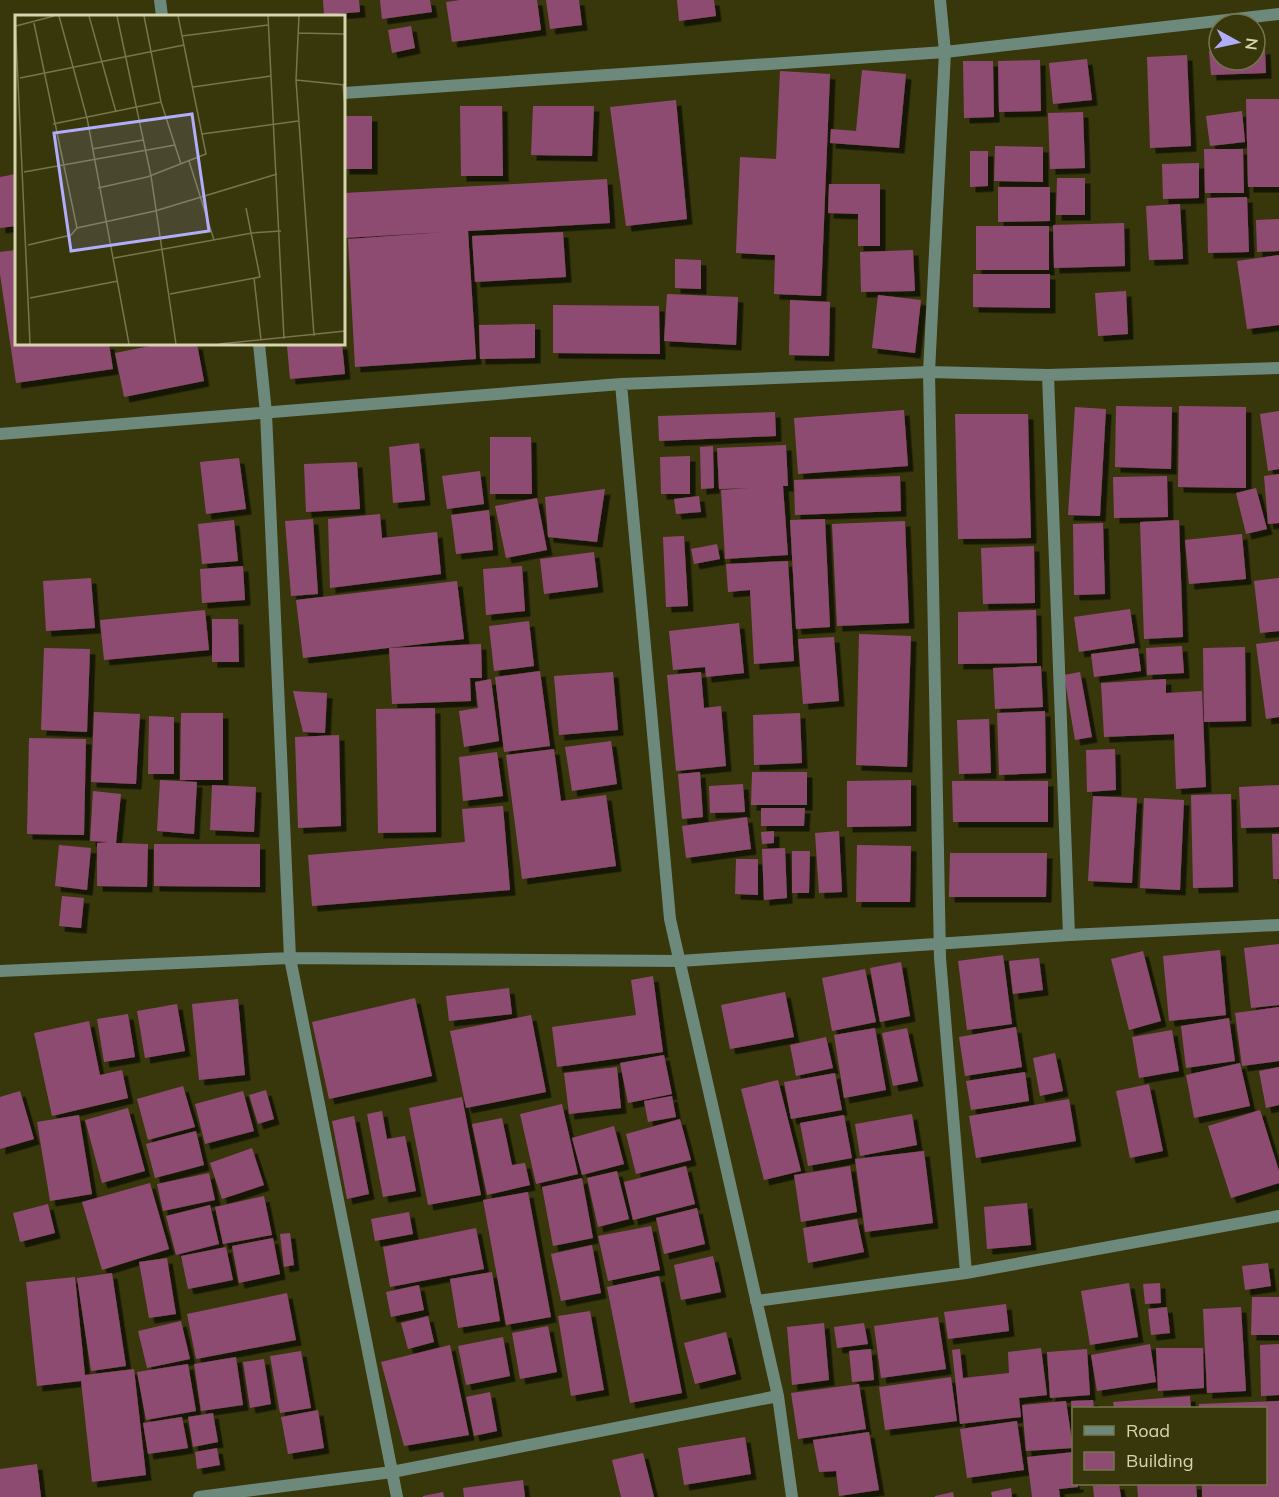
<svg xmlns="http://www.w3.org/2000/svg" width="1279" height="1497" viewBox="0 0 1279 1497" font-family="Mulish,sans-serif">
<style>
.building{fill:#8e4c72;filter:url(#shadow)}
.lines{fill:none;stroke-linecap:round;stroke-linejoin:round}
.street{stroke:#6d897c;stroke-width:12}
.inset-road{fill:none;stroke:#77754c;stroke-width:1.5}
.view{fill:#b1adfa;fill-opacity:0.15;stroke:#b1adfa;stroke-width:3}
.inset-edge{fill:none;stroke:#d5d4ae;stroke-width:3}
</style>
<defs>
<filter id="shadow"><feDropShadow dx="5.5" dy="5.5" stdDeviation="0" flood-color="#0009"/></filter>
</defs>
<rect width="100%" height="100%" fill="#38360b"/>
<path class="building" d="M323,0H359L360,12L324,15Z
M380,0H430L432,12L382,19Z
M460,0H537L541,30L452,42L446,2Z
M546,0H579L582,25L550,29Z
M677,0H714L716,16L679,21Z
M411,26L415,48L392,53L388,30Z
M1255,49H1265L1266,73L1211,75L1209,51H1219V60H1255Z
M1187,55L1191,146L1150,148L1147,57Z
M1087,59L1092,100L1053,104L1049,63Z
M1040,60L1041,111L999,112L998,61Z
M963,61H993L994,117L964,118Z
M862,70L906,74L899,148L830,143L831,129L856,131Z
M780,71L830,74L821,296L774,294L775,255L736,253L740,157L776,159Z
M1246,99H1279V187H1248Z
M676,100L687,219L626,226L610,107Z
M460,106H502L503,176H461Z
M533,106H594L592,156L531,155Z
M1242,111L1245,142L1210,146L1206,116Z
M1083,112L1085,168L1050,169L1048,113Z
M344,116H372V169H344Z
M995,146L1043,147V182L994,181Z
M1204,149H1243L1244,193H1205Z
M970,151H988V186L970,187Z
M1199,163V198L1163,199L1162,164Z
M16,174V226L0,228V177Z
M1057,178H1085V215H1056Z
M607,179L610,223L468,231L476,359L355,367L348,239L446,232L344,238V193Z
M829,184H880V246H858V214L828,213Z
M998,187H1050V221L998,222Z
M1247,197L1249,252L1208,253L1207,198Z
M1180,204L1183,259L1149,260L1146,206Z
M1279,219V251L1257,252L1256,220Z
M1124,223L1125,266L1054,268L1053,225Z
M976,226H1049V270H976Z
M563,232L566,277L475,282L472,236Z
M16,250V344H109L113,369L16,383L0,274V252Z
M913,250L915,291L861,292L860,252Z
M1279,255V325L1247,329L1237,261Z
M675,259L701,260V289L675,288Z
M973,274H1050V308L973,307Z
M1126,291L1128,334L1098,336L1095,293Z
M667,294L738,297L736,345L664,341Z
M878,295L921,300L915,353L872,348Z
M790,300L830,302L829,356L789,355Z
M553,305L659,306L660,354L553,353Z
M535,324V358L480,359L479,325Z
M160,344H197L204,381L124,397L115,353Z
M314,344H342L345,374L290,379L287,346Z
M1116,406L1172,407L1171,469L1115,467Z
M1179,406L1246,407V488L1178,487Z
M1075,407L1106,409L1100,516L1068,515Z
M904,410L908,466L798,474L794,418Z
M1279,411V469L1268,471L1260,414Z
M775,412L776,436L659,441L658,416Z
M955,414H1028L1031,538L958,539Z
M490,437H531L532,494H490Z
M419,443L425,500L393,503L389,447Z
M786,445L788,486H783L788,555L725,559L721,490L750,488L719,489L717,448Z
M713,446L714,488L701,489L700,447Z
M690,456V494H661L660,457Z
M239,458L246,509L206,514L200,462Z
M357,462L360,509L306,512L304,464Z
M480,471L484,504L447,509L442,476Z
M1279,474V523L1268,524L1264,476Z
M900,476L901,511L795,515L794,480Z
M1167,476L1168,517L1114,518L1113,477Z
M1256,488L1267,529L1246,534L1236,493Z
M605,489L597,542L548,537L545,497Z
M699,496L701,512L676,514L674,499Z
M537,498L547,550L506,558L495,506Z
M489,510L493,550L456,554L451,515Z
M380,514L382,538L437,532L441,574L330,588L328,519Z
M313,519L318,594L291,596L285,521Z
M825,519L830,627L796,629L790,520Z
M234,520L238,561L202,564L198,524Z
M1179,520L1183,637L1144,639L1140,522Z
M905,521L909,623L837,626L832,524Z
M1103,523L1105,594L1074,595L1073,524Z
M1242,534L1246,579L1189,584L1185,540Z
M684,536L688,606L666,607L663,537Z
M717,544L720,559L694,564L691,549Z
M1034,546L1035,603L983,604L981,548Z
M594,552L598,587L544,594L540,559Z
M788,561L794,661L754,664L750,590L728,592L726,564Z
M243,566L245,600L202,603L200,569Z
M522,566L525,611L486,615L483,569Z
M91,578L95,628L46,631L43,581Z
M1279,578V631L1260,633L1254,581Z
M457,581L464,639L303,658L296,600Z
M1130,609L1135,643L1079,652L1074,617Z
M205,610L209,650L104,660L100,620Z
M1036,610L1037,663L958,664V612Z
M212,619H238L239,662H212Z
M529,621L534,666L494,671L489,626Z
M739,623L744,673L706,677L705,667L673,670L669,631Z
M859,634L911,636L907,767L856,765Z
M834,637L839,701L803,704L798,639Z
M1279,641V717L1266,719L1256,644Z
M481,644L482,678H470L471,701L392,704L389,648Z
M1182,646L1184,673L1147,675L1146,648Z
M1245,647L1246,721L1204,722L1203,648Z
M44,648L90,649L87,732L41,730Z
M1138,648L1141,671L1094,677L1091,654Z
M1041,666L1043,707L995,709L993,668Z
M540,671L550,746L504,752L495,677Z
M613,672L618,730L559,735L554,676Z
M701,672L704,708L721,706L726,766L676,771L667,675Z
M1080,672L1092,737L1075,740L1064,675Z
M491,679L499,741L464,747L459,711L478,708L475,682Z
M1166,679V693L1202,691L1206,787L1176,789L1174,734L1104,737L1101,683Z
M293,691L327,693L325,733L303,732Z
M435,708L436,832L378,833L376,709Z
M1045,711L1046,773L999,775L997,713Z
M94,712L140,714L136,784L91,782Z
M181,713H223V780H180Z
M800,713L802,763L754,765L753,715Z
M149,716L174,717V774H148Z
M989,719L991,773L959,774L957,720Z
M339,735L341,826L298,828L295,737Z
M29,738L86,739L84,835L27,834Z
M611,741L617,784L572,791L565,747Z
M554,749L561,801L606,795L616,866L522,879L506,755Z
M1115,749L1116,790L1087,792L1086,750Z
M497,752L503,796L463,801L459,757Z
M700,772L703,817L682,819L678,774Z
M752,772H807V805H751Z
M160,780L197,782L194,834L157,831Z
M911,780V826L847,827V781Z
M952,781H1048V822H953Z
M743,784L745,812L710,813L709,786Z
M212,785L256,787L254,832L210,830Z
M1279,785V827L1241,828L1239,787Z
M93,791L121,794L116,843L148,844L147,887L97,886V843L109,842L90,841Z
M1231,794L1233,887L1193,888L1191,795Z
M1093,796L1137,798L1132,883L1088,881Z
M1144,798L1184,800L1180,890L1140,888Z
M503,806L510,890L312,906L308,855L465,842L462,809Z
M761,808H805L804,826H761Z
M747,817L751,849L686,858L682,826Z
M774,831V843L762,844L761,832Z
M839,831L842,892L819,893L815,833Z
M1272,834H1279V879H1273Z
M154,844H260V887L154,886Z
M59,845L91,848L87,890L55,886Z
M857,845L911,846L910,902H856Z
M785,848L787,898L764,900L762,849Z
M792,851H810L809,893H792Z
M950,853H1047L1046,897H949Z
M736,859H758V895L735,894Z
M62,896L84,898L81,928L59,926Z
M1279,944V1005L1251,1008L1244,948Z
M1220,950L1226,1015L1169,1021L1163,956Z
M1143,951L1161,1021L1129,1030L1111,959Z
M1003,955L1012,1024L967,1030L958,961Z
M1039,958L1043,990L1013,994L1009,961Z
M901,962L910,1016L880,1022L870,968Z
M865,969L876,1022L832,1031L822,978Z
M653,976L663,1052L557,1067L552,1027L636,1015L631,980Z
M509,988L512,1014L449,1021L446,996Z
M785,992L794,1037L730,1049L721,1005Z
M415,998L432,1076L329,1099L312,1022Z
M238,999L245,1075L199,1080L192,1004Z
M177,1004L185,1051L145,1058L137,1011Z
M1279,1007V1061L1242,1066L1235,1013Z
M128,1014L135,1057L104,1062L97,1019Z
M531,1015L546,1092L466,1108L450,1031Z
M1229,1018L1235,1061L1186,1068L1181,1026Z
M89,1021L100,1075L122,1070L128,1098L52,1116L34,1033Z
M1016,1027L1022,1067L965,1076L959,1037Z
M875,1028L886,1090L844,1098L834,1035Z
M907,1028L918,1081L893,1086L882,1033Z
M1172,1030L1179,1071L1139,1078L1132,1037Z
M826,1037L833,1068L796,1076L790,1045Z
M1055,1053L1063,1091L1040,1096L1033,1058Z
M664,1055L672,1094L628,1103L620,1063Z
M1240,1063L1250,1106L1194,1118L1186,1075Z
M617,1067L621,1108L569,1114L564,1073Z
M1279,1067V1105L1266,1108L1259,1071Z
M1025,1072L1029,1101L971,1110L966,1081Z
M835,1073L842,1110L791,1119L784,1082Z
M778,1080L801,1171L764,1180L741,1089Z
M1149,1084L1163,1151L1130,1158L1116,1091Z
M183,1086L195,1127L148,1140L137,1099Z
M266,1090L274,1119L258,1124L249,1095Z
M20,1091L34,1139L0,1149V1097Z
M243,1091L254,1131L205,1144L195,1104Z
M672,1096L676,1117L648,1122L644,1101Z
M462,1097L481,1195L428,1205L409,1108Z
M1069,1099L1076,1141L976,1158L969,1116Z
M562,1104L578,1174L536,1184L520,1114Z
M128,1108L145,1171L102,1183L85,1120Z
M1260,1110L1279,1171V1183L1231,1198L1208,1126Z
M382,1111L387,1139L405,1136L416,1191L383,1197L367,1114Z
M912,1114L917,1145L860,1156L855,1124Z
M79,1115L92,1194L50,1201L37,1122Z
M844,1115L852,1158L808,1166L800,1123Z
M354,1116L369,1194L347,1199L332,1121Z
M502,1118L512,1165L525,1163L530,1185L487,1195L472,1124Z
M680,1119L691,1160L636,1174L626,1134Z
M614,1126L624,1164L582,1175L572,1138Z
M196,1131L204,1165L155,1178L146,1144Z
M252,1148L264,1185L222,1199L210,1163Z
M924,1151L933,1223L865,1232L855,1159Z
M686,1166L695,1204L633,1220L624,1182Z
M850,1166L857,1212L801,1222L794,1175Z
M617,1171L629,1219L598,1227L587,1178Z
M209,1173L215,1200L163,1211L157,1184Z
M582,1178L593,1238L553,1246L542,1187Z
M150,1183L169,1249L102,1270L82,1202Z
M528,1192L551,1317L506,1325L483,1200Z
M264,1196L272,1235L223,1244L215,1207Z
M1027,1203L1031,1245L987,1249L984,1207Z
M48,1204L55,1233L20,1242L13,1213Z
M210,1205L219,1244L176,1255L166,1216Z
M697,1208L705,1244L664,1254L656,1218Z
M409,1212L413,1234L375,1241L371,1219Z
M857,1219L864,1252L808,1263L803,1228Z
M651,1226L660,1270L608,1281L598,1236Z
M476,1228L484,1269L390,1287L383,1247Z
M290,1233L294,1265L284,1267L280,1234Z
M273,1238L280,1274L239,1283L232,1246Z
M592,1245L601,1293L561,1301L551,1254Z
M226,1247L233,1280L188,1289L181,1256Z
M713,1256L721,1292L681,1300L674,1265Z
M167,1258L176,1314L149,1318L139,1262Z
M1268,1263L1271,1286L1245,1290L1242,1266Z
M492,1272L500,1321L458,1328L450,1279Z
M112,1273L126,1366L91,1371L77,1278Z
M659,1276L682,1393L630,1403L607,1287Z
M75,1277L85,1375L134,1369L146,1475L92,1482L81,1381L37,1386L26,1282Z
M1129,1283L1138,1337L1090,1345L1081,1291Z
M1160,1283L1161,1303L1145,1304L1143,1284Z
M419,1285L424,1310L391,1317L386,1292Z
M287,1293L296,1340L196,1359L187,1314Z
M1252,1297H1279V1335H1251Z
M1006,1304L1009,1331L948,1339L944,1312Z
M1167,1307L1170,1333L1151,1335L1148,1309Z
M1241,1307L1246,1391L1207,1393L1203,1309Z
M590,1311L604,1390L571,1396L558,1316Z
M428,1316L434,1342L408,1349L401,1323Z
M938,1317L946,1369L881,1378L874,1326Z
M181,1321L190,1359L147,1368L138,1331Z
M824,1323L829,1380L792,1385L787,1327Z
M864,1323L868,1344L837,1348L834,1327Z
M548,1326L557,1372L520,1379L512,1333Z
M726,1332L736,1374L695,1384L684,1343Z
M503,1337L510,1376L466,1385L458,1346Z
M1150,1344L1156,1382L1097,1391L1091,1355Z
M1279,1344V1395L1261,1396L1260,1345Z
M450,1345L469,1435L404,1446L381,1362Z
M1041,1348L1047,1395L1019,1398L1021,1417L960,1424L952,1350L960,1349L963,1378L1009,1373L1008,1352Z
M1156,1348H1203L1204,1388L1158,1391Z
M871,1349L874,1380L852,1382L849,1351Z
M1087,1349L1090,1395L1050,1398L1047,1352Z
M301,1351L311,1408L280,1413L270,1356Z
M236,1357L243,1405L201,1411L194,1364Z
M264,1359L271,1404L250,1408L243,1362Z
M188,1364L196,1411L146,1420L137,1372Z
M951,1377L957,1421L885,1430L879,1387Z
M859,1384L866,1429L798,1439L791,1393Z
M490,1392L497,1431L474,1436L466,1397Z
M1190,1396L1191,1408H1114L1113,1402Z
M1093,1400L1094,1408H1074L1072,1420L1071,1401Z
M1066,1401L1073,1448L1026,1451L1022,1405Z
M1279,1401V1497H1202V1484H1266V1408H1199V1404Z
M318,1410L324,1448L288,1454L281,1417Z
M213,1413L218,1442L193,1447L188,1417Z
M182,1417L188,1448L148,1454L143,1423Z
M1017,1421L1024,1470L967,1478L960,1429Z
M869,1432L879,1490L839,1496L836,1471L819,1472L813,1440Z
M745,1437L751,1474L684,1485L678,1448Z
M217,1448L220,1465L197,1469L195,1452Z
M1074,1452V1484H1078V1487L1059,1489L1060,1497H1032L1027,1457Z
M643,1453L654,1497H621L612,1460Z
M37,1464L41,1497H0V1469Z
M523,1480L525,1497H464L463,1488Z
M1119,1484L1121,1497H1094L1093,1486Z
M1137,1484H1196L1197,1497H1138Z
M1011,1488L1012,1497H992L991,1492Z
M443,1492L444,1497H423V1496Z
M953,1492L954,1497H935V1496Z"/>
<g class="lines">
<path class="street" d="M160,0L162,16
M940,0L945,52L929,372L940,958L966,1273
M344,93L945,52L1279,14
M259,344L266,413L290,958L397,1497
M1048,375L1069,935
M621,384L670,919L778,1396L792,1497
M0,434L621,384L929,372L1048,375L1279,368
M0,971L290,958L680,961L1069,935L1279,925
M756,1301L966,1273L1279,1216
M199,1497L392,1472L778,1396"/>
</g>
<g transform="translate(15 15)">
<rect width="330" height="330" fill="#38360b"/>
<path class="inset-road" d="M0,1L15,329M44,1L72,103L114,329M74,1L101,97M102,1L136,161L161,329M129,1L146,87L166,149M253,1L269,324M284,1L281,65L299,321M19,8L62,213M1,11L39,1M283,18L330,19M167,21L253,10M5,63L169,30M281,65L330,70M328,70L330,92M178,72L256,61M38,109L146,87M187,119L283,106M77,134L128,125M174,146L199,225M9,157L160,130M83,173L132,162L191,139L163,1M13,230L56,220L62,213L140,196L262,159M99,243L237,218L266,216M239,263L246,325M155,279L245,262L231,193M15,283L103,266M204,329L330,316"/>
<path class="view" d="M177,99L194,216L56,236L39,118Z"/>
<rect width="330" height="330" class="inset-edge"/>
</g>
<rect x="1072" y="1407" width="195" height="78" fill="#38360b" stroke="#77754c" stroke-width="1.5"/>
<rect x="1084" y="1426" width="30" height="9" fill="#6d897c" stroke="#77754c" stroke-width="1.5"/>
<text x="1126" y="1437" font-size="18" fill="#d5d4ae">Road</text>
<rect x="1084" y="1452" width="30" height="18" fill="#8e4c72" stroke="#77754c" stroke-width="1.5"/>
<text x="1126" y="1467" font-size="18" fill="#d5d4ae">Building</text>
<g transform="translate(1237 42) rotate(98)"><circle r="28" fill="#38360b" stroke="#77754c" stroke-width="1.5"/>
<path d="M0-4.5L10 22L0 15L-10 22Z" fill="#b1adfa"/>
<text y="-9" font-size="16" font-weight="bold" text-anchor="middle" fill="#d5d4ae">N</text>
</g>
</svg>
